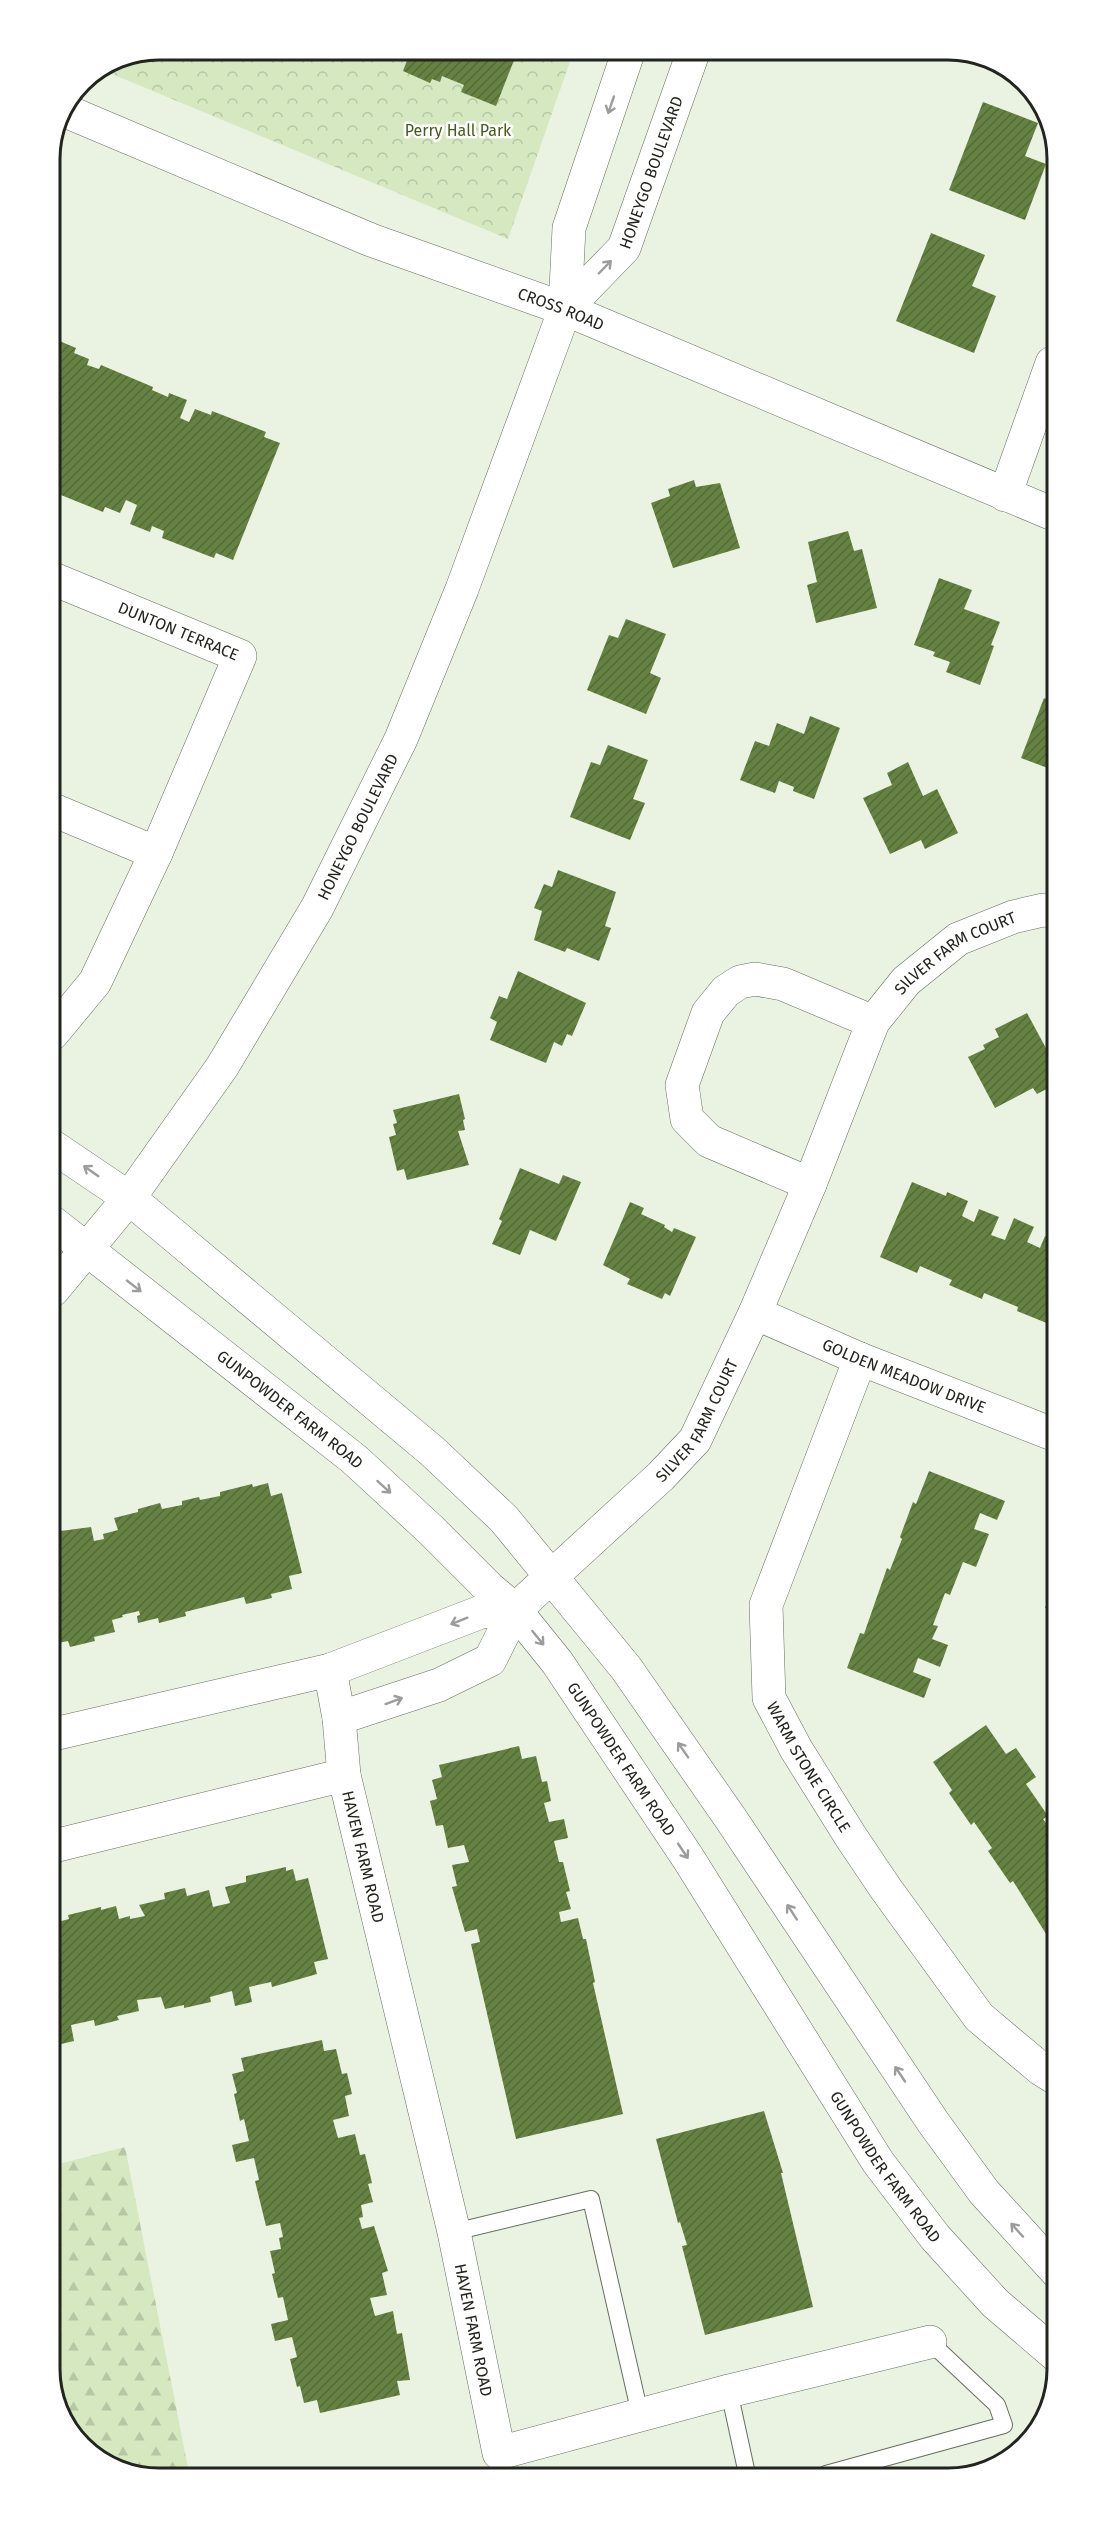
<svg xmlns="http://www.w3.org/2000/svg" width="1107" height="2528" viewBox="0 0 1107 2528" font-family="'Fira Sans',sans-serif">
<style>
.forest{fill:url(#forest-firs)}
.park{fill:url(#park-crowns)}
.building{fill:url(#building-hatch)}
.lines{fill:none;stroke-linecap:round;stroke-linejoin:round}
.lane-casing{stroke:#676e60;stroke-width:18}
.street-casing{stroke:#676e60;stroke-width:34}
.secondary-casing{stroke:#676e60;stroke-width:34}
.lane{stroke:#fff;stroke-width:16}
.street{stroke:#fff;stroke-width:33}
.secondary{stroke:#fff;stroke-width:33}
.oneway{stroke:#9c9c9a}
.labels{text-anchor:middle;dominant-baseline:central;stroke-width:5;stroke-linejoin:round;paint-order:stroke}
.park-label{font-size:16px;fill:#435d19;stroke:#fff}
.street-label{font-size:16px;fill:#22241e;stroke:#fff}
.rim{fill:none;stroke:#22241e;stroke-width:3}
</style>
<defs>
<pattern id="forest-firs" width="22" height="20" patternUnits="userSpaceOnUse" patternTransform="scale(1.5)"><rect width="22" height="20" fill="#d5e8c0"/><path d="M5 1l3.5 6h-7zM16 11l3.5 6h-7z" fill="#b7c7a5"/></pattern>
<pattern id="park-crowns" width="20" height="18" patternUnits="userSpaceOnUse" patternTransform="scale(1.5)"><rect width="20" height="18" fill="#d5e8c0"/><path d="M2 6a3 3 0 1 1 6 0M12 15a3 3 0 1 1 6 0" fill="none" stroke="#b7c7a5"/></pattern>
<pattern id="building-hatch" width="6" height="6" patternUnits="userSpaceOnUse" patternTransform="scale(1.5)"><rect width="6" height="6" fill="#668243"/><path d="M-1 1l2-2M0 6l6-6M5 7l2-2" fill="none" stroke="#546a37"/></pattern>
</defs>
<rect width="100%" height="100%" fill="#eaf3e2"/>
<path class="forest" d="M125,2147L190,2478H151L92,2456L55,2405V2165Z"/>
<path class="park" d="M159,50H574L508,239L100,69L117,58Z"/>
<path class="building" d="M411,50H518L496,106L461,92L464,85L442,76L440,82L432,79L430,83L403,71Z
M983,102L1038,123L1025,156L1046,164L1025,220L949,190Z
M931,233L985,255L972,286L996,296L974,353L896,321Z
M50,337L76,348L74,353L89,359L87,365L99,369L101,365L153,387L152,390L168,397L169,393L187,400L180,418L189,422L195,409L211,415L212,411L266,432L264,437L280,443L233,560L216,553L214,558L162,538L164,531L152,526L150,532L130,524L137,505L126,500L120,513L105,507L103,512L51,491Z
M694,480L696,487L720,483L740,548L673,568L651,503L670,496L668,489Z
M848,531L854,551L862,549L877,608L816,623L807,585L817,582L808,542Z
M939,578L972,590L964,609L1000,622L991,645L994,646L980,685L946,672L950,662L933,656L935,652L914,645Z
M626,619L666,634L650,673L661,678L646,714L587,690L609,635L618,638Z
M1044,698L1053,702V770L1021,758Z
M810,716L840,728L814,799L793,791L794,787L779,781L775,793L740,780L755,741L769,746L777,723L804,734Z
M608,745L648,760L633,799L645,803L630,840L570,817L591,762L600,765Z
M908,762L923,796L937,789L958,833L925,849L921,840L890,854L863,798L892,785L887,773Z
M558,870L616,892L605,926L611,928L599,961L567,948L565,952L534,940L542,911L534,908L544,884L552,887Z
M518,971L586,1003L572,1036L567,1034L562,1046L554,1042L546,1063L490,1040L497,1022L490,1018L499,996L507,999Z
M1027,1013L1054,1063V1085L1037,1094L1033,1088L995,1108L968,1057L985,1049L983,1045L999,1037L995,1029Z
M459,1094L465,1119L463,1120L465,1130L458,1131L469,1165L407,1180L404,1169L397,1171L389,1137L396,1135L393,1124L397,1123L393,1110Z
M520,1168L559,1184L563,1175L581,1182L556,1241L530,1230L520,1255L492,1244L502,1221L499,1219Z
M912,1182L946,1196L947,1192L968,1201L962,1216L974,1222L979,1209L999,1217L991,1235L1005,1240L1014,1218L1034,1227L1027,1242L1040,1248L1045,1236L1055,1240V1321L1051,1319L1049,1324L1017,1311L1018,1307L984,1293L982,1299L949,1285L952,1280L920,1266L917,1273L880,1257Z
M630,1202L644,1208L641,1214L665,1225L664,1227L672,1232L674,1228L696,1237L670,1296L665,1293L662,1299L627,1284L630,1279L603,1265Z
M929,1471L1005,1501L997,1520L980,1513L974,1529L989,1534L976,1567L963,1562L950,1595L945,1593L933,1625L938,1626L932,1639L948,1645L940,1667L918,1658L913,1672L931,1679L924,1698L847,1668L860,1633L864,1634L887,1568L890,1570L902,1539L900,1537L913,1502L916,1504Z
M268,1483L271,1496L282,1493L302,1573L289,1576L292,1589L271,1594L272,1598L246,1604L244,1597L185,1612L186,1616L159,1623L158,1618L138,1623L137,1616L140,1615L139,1611L122,1615L123,1617L112,1620L115,1632L94,1637L95,1641L70,1647L68,1641L53,1644V1532L91,1527L94,1541L104,1539L103,1534L118,1530L114,1518L138,1512V1509L160,1503L162,1509L182,1505V1501L199,1497L200,1500L220,1496V1492L252,1484L253,1487Z
M1055,1582L1056,1612L1045,1608Z
M986,1725L1006,1754L1016,1748L1036,1777L1026,1784L1048,1816L1043,1819L1056,1837V1942L1055,1940L1051,1942L1013,1881L1010,1883L988,1851L992,1848L974,1822L971,1825L949,1793L952,1790L933,1762Z
M519,1746L522,1759L536,1756L542,1782L547,1781L551,1801L544,1803L549,1822L564,1819L568,1838L554,1841L559,1862H563L570,1891L566,1892L571,1909L559,1912L561,1922L578,1918L583,1939H586L595,1982L593,1983L623,2114L516,2139L471,1944L480,1942L477,1929L465,1932L452,1887L457,1886L452,1865L469,1862L464,1845L448,1848L443,1825L436,1826L430,1801L437,1799L432,1780L442,1777L439,1765Z
M286,1867V1871L293,1869L296,1881L308,1878L328,1959L314,1962L317,1974L272,1987L271,1982L249,1987L252,2002L235,2006L232,1991L210,1997L211,2002L184,2008V2005L165,2009L161,1997L137,2000L139,2011L117,2016L119,2020L95,2026L94,2020L71,2025L74,2041L57,2045L54,2037V1923L69,1919L68,1915L101,1907V1910L116,1906L119,1919L130,1916V1919L145,1916L139,1905L165,1899L164,1893L185,1888L187,1896L209,1890L213,1907L230,1903L225,1887L246,1882V1876Z
M322,2040L324,2051L336,2049L342,2074L347,2073L352,2094L345,2096L349,2116L333,2120L338,2138L355,2134L360,2155L365,2154L372,2183L368,2184L373,2202L361,2205L363,2217L359,2218L362,2229L374,2226L388,2271L382,2273L387,2295L370,2298L375,2316L393,2311L397,2334L402,2333L410,2380L397,2381L400,2395L320,2413L317,2400L304,2403L300,2386L297,2387L290,2359L297,2357L292,2337L275,2341L271,2324L288,2320L283,2297L278,2298L272,2274L275,2273L270,2251L281,2249L279,2238L283,2237L280,2223L266,2226L255,2181L259,2180L254,2158L236,2162L232,2145L249,2141L244,2119L240,2121L234,2094L237,2093L232,2074L244,2071L241,2058Z
M764,2111L783,2173H781L813,2307L705,2335L682,2246L687,2245L680,2222L678,2223L656,2139Z"/>
<g class="lines">
<defs>
<path id="lane" d="M454,2232L591,2199L640,2414
M729,2391L747,2474
M826,2474L1004,2425L997,2405L930,2342"/>
<g id="street">
<path id="s1" d="M68,112L371,240L565,309L1053,514"/>
<path d="M1005,495L1052,363"/>
<path id="s2" d="M51,578L240,656L156,853L95,982L52,1034"/>
<path d="M51,809L156,853"/>
<path d="M52,1146L129,1198L171,1233L432,1451L504,1519L626,1668L731,1819L933,2122L984,2192L1057,2272"/>
<path d="M810,1184L709,1141L687,1119L682,1085L708,1013L726,991L740,982L755,979L783,984L873,1022"/>
<path id="s3" d="M52,1222L354,1459L431,1530L489,1588L515,1610L557,1662L688,1858L878,2162L935,2237L995,2303L1057,2356"/>
<path id="s4" d="M755,1313L860,1359L1055,1435"/>
<path id="s5" d="M860,1359L766,1605L769,1698L796,1749L851,1837L886,1889L979,2017L1041,2069L1057,2079"/>
<path id="s6" d="M330,1670L339,1718L344,1775L454,2232L499,2453L729,2391L930,2342"/>
<path id="s7" d="M339,1718L439,1685L490,1660L515,1610L661,1476L695,1440L755,1313L810,1184L873,1022L906,981L958,939L1013,917L1043,910L1054,911"/>
<path d="M54,1734L330,1670L481,1612L515,1610"/>
<path d="M54,1846L344,1775"/>
</g>
<g id="secondary">
<path id="s8" d="M565,309L624,248L694,50"/>
<path id="s9" d="M53,1290L129,1198L222,1067L317,908L401,739L462,589L565,309L569,228L629,50"/>
</g>
</defs>
<use href="#lane" class="lane-casing"/>
<use href="#street" class="street-casing"/>
<use href="#secondary" class="secondary-casing"/>
<use href="#lane" class="lane"/>
<use href="#street" class="street"/>
<use href="#secondary" class="secondary"/>
</g>
<defs><path id="oneway-shaft" d="M-6 0H5M1.5-3L5.5 0L1.5 3" fill="none" stroke-width="1.6" stroke-linecap="round" stroke-linejoin="round" transform="scale(1.5)"/></defs>
<g class="oneway">
<use href="#oneway-shaft" transform="translate(611 105) rotate(109)"/>
<use href="#oneway-shaft" transform="translate(605 267) rotate(-46)"/>
<use href="#oneway-shaft" transform="translate(91 1171) rotate(-145)"/>
<use href="#oneway-shaft" transform="translate(134 1286) rotate(38)"/>
<use href="#oneway-shaft" transform="translate(384 1487) rotate(42)"/>
<use href="#oneway-shaft" transform="translate(459 1621) rotate(158)"/>
<use href="#oneway-shaft" transform="translate(538 1638) rotate(51)"/>
<use href="#oneway-shaft" transform="translate(394 1701) rotate(-20)"/>
<use href="#oneway-shaft" transform="translate(683 1750) rotate(-125)"/>
<use href="#oneway-shaft" transform="translate(683 1851) rotate(56)"/>
<use href="#oneway-shaft" transform="translate(792 1912) rotate(-123)"/>
<use href="#oneway-shaft" transform="translate(900 2074) rotate(-124)"/>
<use href="#oneway-shaft" transform="translate(1017 2230) rotate(-132)"/>
</g>
<g class="labels">
<g class="park-label">
<text x="458" y="130">Perry Hall Park</text>
</g>
<g class="street-label">
<text stroke="none"><textPath href="#s8" startOffset="165">HONEYGO BOULEVARD</textPath></text>
<text stroke="none"><textPath href="#s1" startOffset="531">CROSS ROAD</textPath></text>
<text stroke="none"><textPath href="#s2" startOffset="138">DUNTON TERRACE</textPath></text>
<text stroke="none"><textPath href="#s9" startOffset="556">HONEYGO BOULEVARD</textPath></text>
<text stroke="none"><textPath href="#s7" startOffset="1030">SILVER FARM COURT</textPath></text>
<text stroke="none"><textPath href="#s4" startOffset="162">GOLDEN MEADOW DRIVE</textPath></text>
<text stroke="none"><textPath href="#s3" startOffset="303">GUNPOWDER FARM ROAD</textPath></text>
<text stroke="none"><textPath href="#s7" startOffset="483">SILVER FARM COURT</textPath></text>
<text stroke="none"><textPath href="#s3" startOffset="788">GUNPOWDER FARM ROAD</textPath></text>
<text stroke="none"><textPath href="#s5" startOffset="436">WARM STONE CIRCLE</textPath></text>
<text stroke="none"><textPath href="#s6" startOffset="190">HAVEN FARM ROAD</textPath></text>
<text stroke="none"><textPath href="#s3" startOffset="1274">GUNPOWDER FARM ROAD</textPath></text>
<text stroke="none"><textPath href="#s6" startOffset="676">HAVEN FARM ROAD</textPath></text>
</g>
</g>
<path d="M0 0H1107V2528H0ZM159 60H948A99 99 0 0 1 1047 159V2369A99 99 0 0 1 948 2468H159A99 99 0 0 1 60 2369V159A99 99 0 0 1 159 60Z" fill="#fff" fill-rule="evenodd"/>
<path class="rim" d="M159 60H948A99 99 0 0 1 1047 159V2369A99 99 0 0 1 948 2468H159A99 99 0 0 1 60 2369V159A99 99 0 0 1 159 60Z"/>
</svg>
